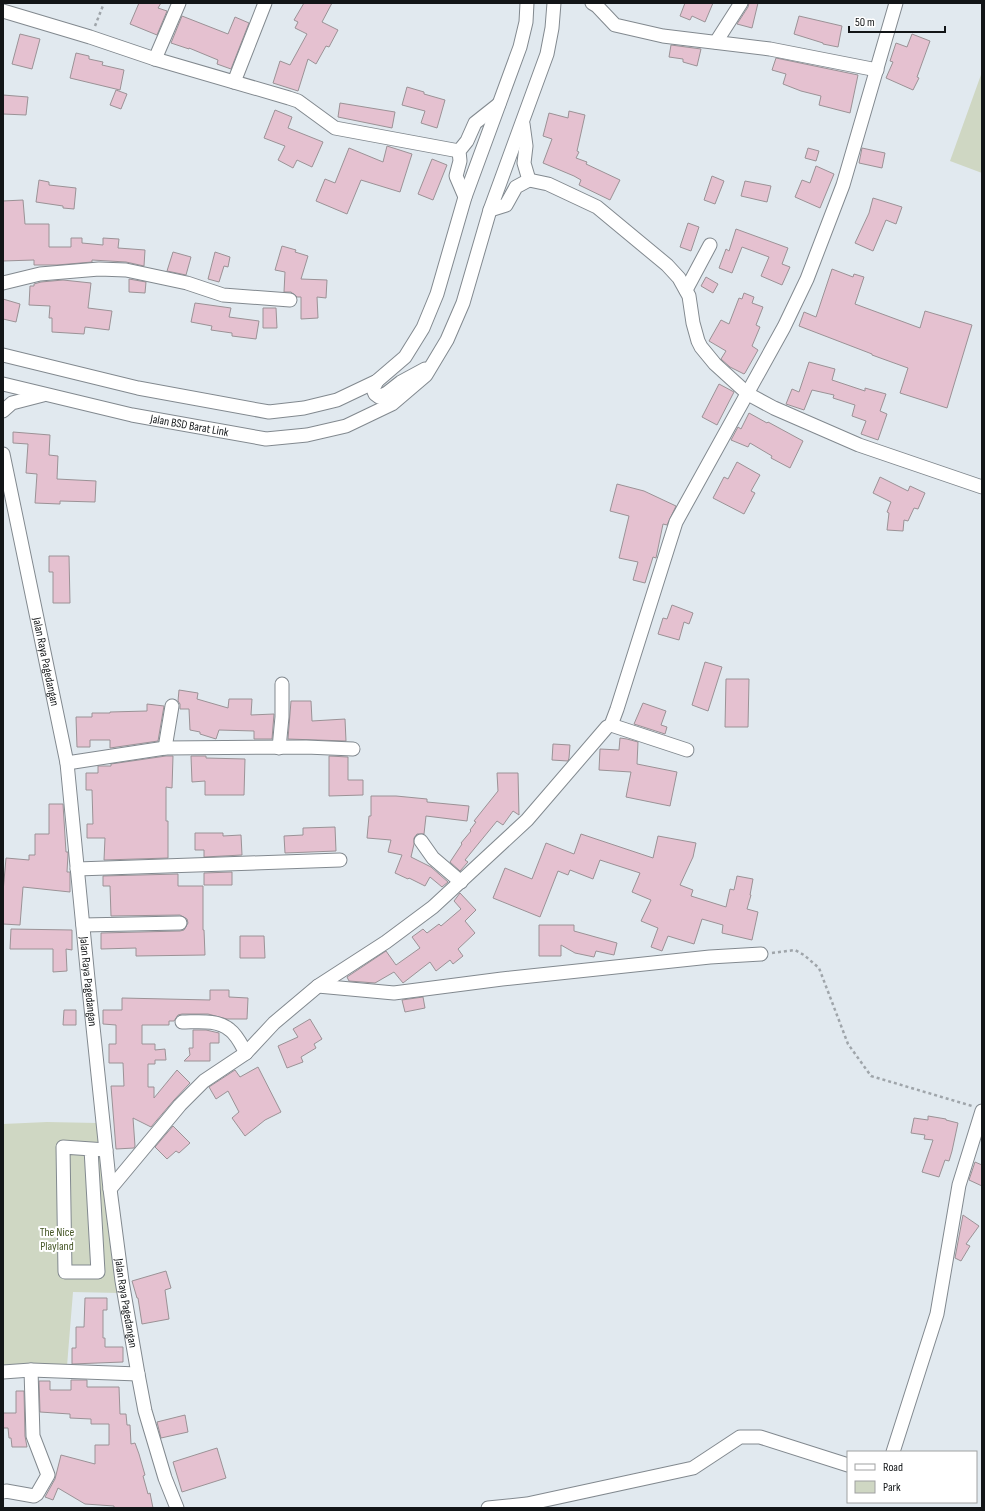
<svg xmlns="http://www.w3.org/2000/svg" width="985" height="1511" viewBox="0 0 985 1511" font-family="'Sofia Sans Condensed',sans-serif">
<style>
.green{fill:#cfd7c3}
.building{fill:#e5c1d0;stroke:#9b9296}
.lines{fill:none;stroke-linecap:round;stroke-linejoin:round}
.minor-casing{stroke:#82898f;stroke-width:15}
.path{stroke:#9fa5aa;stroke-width:2.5;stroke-dasharray:3 3;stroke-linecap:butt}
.minor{stroke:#fff;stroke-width:13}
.labels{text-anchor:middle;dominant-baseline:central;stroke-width:4;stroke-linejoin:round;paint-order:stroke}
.street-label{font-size:12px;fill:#121517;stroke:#fff}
.park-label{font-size:12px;fill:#475828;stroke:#fff}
</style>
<rect width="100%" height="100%" fill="#e1e9ef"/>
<path class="green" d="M982,72V173L950,161Z
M47,1122L97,1123L120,1293L73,1292L67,1366L3,1367V1124Z"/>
<path class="building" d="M139,3H161L158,8L167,11L157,35L130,24Z
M304,3H332L322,22L338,30L329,47L326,46L316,64L308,59L298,91L273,83L280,61L290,65L307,34L295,28L298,22L294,20Z
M685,3H713L705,22L692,16L690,20L680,16Z
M749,3H758L752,28L737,24L748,7Z
M182,16L228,34L235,17L249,23L231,69L217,64L218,60L189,48V49L171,43Z
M799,16L842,26L838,47L823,44V43L794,34Z
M20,34L40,39L32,69L12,64Z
M912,34L930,41L917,77L919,78L913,90L886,78L893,62L890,61L896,43L907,47Z
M671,45L701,49L697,66L683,62V59L669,57Z
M76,53L89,56V59L103,62L102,65L124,70L120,90L70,78Z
M776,58L858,75L850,113L819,105L821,96L801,91L783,84L786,74L772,70Z
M407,87L424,92V94L445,100L437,128L421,123L425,111L402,105Z
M116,90L127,94L121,109L110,105Z
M3,95L28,97L26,115L3,114Z
M340,103L395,112L392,128L338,117Z
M275,110L292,117L288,128L323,142L312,167L297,160L293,168L278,160L285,146L264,138Z
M569,111L585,115L577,151L579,152L576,158L587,162L586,164L620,180L610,200L579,185L581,180L574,176L543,163L552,139L543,136L549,113L568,118Z
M387,146L412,154L400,192L361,180L347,214L316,201L325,179L335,183L349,148L383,162Z
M808,148L819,151L816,161L805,158Z
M862,148L885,153L882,168L859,163Z
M432,159L447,165L433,200L418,194Z
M816,166L834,174L820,208L795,197L802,180L810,183Z
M712,176L724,181L715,204L704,200Z
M39,180L49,182V185L76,188L74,209L63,208V206L36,202Z
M745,181L771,186L767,202L741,196Z
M873,198L902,207L896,224L886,220L873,251L855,243L869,213Z
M23,200L25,224H49V247H71V238H82V243L103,245V238L119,239L118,248L145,250L144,266L126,262L92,260V262L57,265H34V260L3,261V201Z
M688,223L699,227L691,251L680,247Z
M736,229L788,248L782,264L790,267L782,285L761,276L769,257L742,247L732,273L719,268L726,249L729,251Z
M282,246L296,250L295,252L308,256L301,279L327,280L326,298L317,297L318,318L301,319V297H297L291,292H284L285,272L275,270Z
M173,252L191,257L186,275L167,271Z
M215,252L230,257L228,267L224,266L219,282L208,279Z
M832,269L853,277L854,274L864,277L855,304L920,328L925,311L972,325L947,408L900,393L908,368L872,355V354L799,326L804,312L816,317Z
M706,277L718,284L713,293L701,286Z
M129,279L146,282L145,293L129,292Z
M63,280L91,283L88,308L112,311L109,330L85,327L84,334L52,332V318H49L50,306L29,305L30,286H34V284L41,282Z
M744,293L754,297L752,303L763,307L756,325L760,327L752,346L758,350L745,373L744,374L730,367L721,359L726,351L709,341L721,320L729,324L739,298L742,299Z
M3,299L20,304L16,322L3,319Z
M195,303L231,308L229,317L259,321L256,339L232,336V333L211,330L212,326L191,322Z
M263,308H276L277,328H263Z
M809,362L835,369L832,380L865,391V388L886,394L880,411L887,414L878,440L861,434L866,421L852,416L855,405L833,398L834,395L812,390L804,410L786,404L792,389L799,392Z
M719,384L734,392L717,425L702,417Z
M749,413L767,423L768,422L803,441L790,468L771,458L772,456L750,443L748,447L731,440L738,427L741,429Z
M13,432L50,435L49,455L58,456L57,479L96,481L95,502L60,501V504L35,503L37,474L26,473L28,444L13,443Z
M737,462L760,475L751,491L755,493L744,514L713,498L724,477L728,479Z
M880,477L908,491L910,486L925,493L918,509L914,508L908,521L904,520L903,531L887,530L889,513L887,512L891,502L873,493Z
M617,484L644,491L676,506L667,525L663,524L656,558L653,557L645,583L633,580L638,562L619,558L629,516L610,511Z
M49,556H69L70,603H53V572H49Z
M672,605L693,613L689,624L684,622L679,640L658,634L663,618L667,619Z
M705,662L722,667L708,711L692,705Z
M726,679H749L748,727H725Z
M179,690L198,693L197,699L228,708L229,699H252L251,715L274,714L272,739H254V731L219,730L216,739L200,734V732L190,730L189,709H180V704L178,701Z
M291,701H311L312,721L345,719L346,741L288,739Z
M643,703L666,711L661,725L667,727L665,734L634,724Z
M147,704L164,706L158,741L110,748V740H90V747H77L76,717H92V713H110V712L147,711Z
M620,738L627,739L638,742L637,764L677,772L670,806L626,797L631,772L599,770L600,749L619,750Z
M553,744L570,745L569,758L568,761L552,760Z
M166,756H173L172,788L166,787V821H168V858L104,860L105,838H87V824H93L92,790H86V773H98V766H111V764Z
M191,756H206V758L245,759L244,795H205V781L192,782Z
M329,756L348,757V780H363V795L329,796Z
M497,773H518L519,815L513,811L503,825L497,821L465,860L468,862L460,871L450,862L462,844L461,843L471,831L470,830L476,822L474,821L498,791Z
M371,796H396L427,799V802L469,806L467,821L426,816L424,834H417L414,838V844L411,857L431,867L448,882L442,887L430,877L425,886L409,878L408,879L395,873L402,855L388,852L391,840L367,838L369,816H371Z
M49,804H63L66,852H68V854L67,872H70V892L23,887L20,925L3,924V892L6,858L29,860V855H35V834H49Z
M335,827L336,851L285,853L284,836L303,835V828Z
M195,833H223V836L241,835L242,855L204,857V850H195Z
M581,834L653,858L658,836L696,843L693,857L680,885L693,890L691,896L726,907L730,889L734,890L737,876L753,879L750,895H751L747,909L758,912L752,940L722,933L723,925L702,919L694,944L668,936L662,951L651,947L658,928L641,921L651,900L632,892L640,873L600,860L593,879L570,870L568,875L558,871L540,917L493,898L505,868L532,879L546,843L574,854Z
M232,872V885H204V873Z
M178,874V886H203V930H204L205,955L136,956V948L101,949V933L180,931L184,930L188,923L187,919L180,915L111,916L110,886H103V876Z
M460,893L476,910L465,921L475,933L458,949L463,956L453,964L450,960L436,971L430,962L403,983L394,972L375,983L349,981L347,977L386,951L396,965L420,948L412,937L423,929L427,933L439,924L441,926L461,909L454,901Z
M539,925H574V931L617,943L614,955L596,951L594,957L575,953L561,945V956H539Z
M11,929L72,930V950L66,949L67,971L53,972V949H10Z
M240,936H264L265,958H240Z
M210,990H229V997L248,998L247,1019H227L208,1014H182L178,1015L174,1021H169V1025H142V1044H155V1050L165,1049L166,1060H155V1064H148V1087H154V1098L177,1070L190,1083L174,1100L151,1127L133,1118L135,1146L134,1148L116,1149L111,1086H124L123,1063H109V1044H116V1025L103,1024V1010H122V998L210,1000Z
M423,997L425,1008L405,1012L402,1000Z
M64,1010H76V1025H63Z
M310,1019L322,1039L314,1044L316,1048L301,1057L303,1062L287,1068L278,1046L298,1037L293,1029Z
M193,1030H206L219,1033V1043H210V1061H184L190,1055L189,1048H193Z
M258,1067L281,1112L265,1120L245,1136L232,1118L239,1112L228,1091L216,1099L209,1087L235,1070L240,1077Z
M928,1116L946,1119V1120L958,1123L952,1151L949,1161L945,1160L939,1177L922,1172L933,1140L924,1139L925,1135L911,1133L914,1118L928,1120Z
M173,1126L190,1143L179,1153L176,1151L167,1159L155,1147Z
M975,1162L982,1165V1186L969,1180Z
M963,1215L979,1226L966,1244L970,1246L961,1261L955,1258Z
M166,1271L171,1288L165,1290L169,1319L142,1324L138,1298H137L132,1281Z
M85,1298H107V1310H103V1338H105V1347H123V1362L72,1364V1348H76V1327H84Z
M71,1380H87V1387H119L120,1414H126L127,1425H130L131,1444L135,1443L139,1454L145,1475L143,1476L148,1494L150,1493L153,1508H114V1506L85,1504L58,1488L53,1500L45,1497L55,1479L61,1455L95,1464V1445H109V1424H91V1419L70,1418V1414L40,1412L39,1381H50V1390H71Z
M16,1391H24L25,1436L27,1447H12L11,1438H9L8,1428H3V1413H16Z
M185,1415L188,1432L161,1438L157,1422Z
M217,1448L226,1478L182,1492L173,1462Z"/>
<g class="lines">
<defs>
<g id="minor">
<path d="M592,3L597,6L615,25L663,36L770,49L877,70"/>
<path d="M3,11L90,37L155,59L289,98L298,101L335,128L459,151"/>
<path d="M716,42L741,3"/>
<path d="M155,59L179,3"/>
<path d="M234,82L265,3"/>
<path d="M529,180L548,184L597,207L667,265L679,278L689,296L693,323L698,341L701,347L715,364L748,394L774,408L859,445L982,487"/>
<path d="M465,197L456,176L460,161L459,151L467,141L475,123L499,104"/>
<path d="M490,210L506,205L516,187L529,180L524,163L526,146L523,124"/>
<path d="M3,283L40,274L99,269L126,270L187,283L223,295L290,300"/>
<path d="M686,290L710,245"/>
<path d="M3,355L138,388L269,412L304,408L337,400L377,381L405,357L423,328L437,294L465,197L520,47L526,22L527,3"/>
<path d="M377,381L373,389L375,394L379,397L387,393L401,382L425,369"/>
<path id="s1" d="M3,384L132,415L266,439L307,435L346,426L392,404L426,375L447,340L463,303L490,210L547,54L552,28L554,3"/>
<path d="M3,411L12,403L43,395"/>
<path id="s2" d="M3,454L67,763L88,979L110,1189L122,1281L138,1374L145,1411L165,1478L177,1508"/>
<path d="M611,725L687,750"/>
<path d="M165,748L172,706"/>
<path d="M279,748L282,717V684"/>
<path d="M67,763L165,748L306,747L353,749"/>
<path d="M421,841L433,858L461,882"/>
<path d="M77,869L340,860"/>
<path d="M83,925L180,923"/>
<path d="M318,986L394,993L502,979L710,957L761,954"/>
<path d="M182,1022C198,1022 217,1019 230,1030C237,1035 242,1046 246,1053"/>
<path d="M91,1149L98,1272H65L63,1147L106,1150"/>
<path d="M110,1189L180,1105L204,1081L246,1053L274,1023L318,986L386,942L433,907L527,820L607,727L611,725L617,709L676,522L784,327L807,279L843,185L896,3"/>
<path d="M3,1372L31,1370L138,1374"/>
<path d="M893,1452L937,1314L959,1185L982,1111"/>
<path d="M3,1492L6,1491L34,1496L37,1494L48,1475L33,1436L31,1370"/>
<path d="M488,1508L527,1504L693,1468L740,1437H760L848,1465"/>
</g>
</defs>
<use href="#minor" class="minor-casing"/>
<path class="path" d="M95,26L104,3
M772,953L795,950L804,955L819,968L848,1044L871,1076L972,1106"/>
<use href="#minor" class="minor"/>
</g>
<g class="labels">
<g class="street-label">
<text stroke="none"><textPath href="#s1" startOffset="191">Jalan BSD Barat Link</textPath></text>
<text stroke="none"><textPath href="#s2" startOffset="212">Jalan Raya Pagedangan</textPath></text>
<text stroke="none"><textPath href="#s2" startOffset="535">Jalan Raya Pagedangan</textPath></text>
<text stroke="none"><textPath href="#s2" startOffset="859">Jalan Raya Pagedangan</textPath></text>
</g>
<g class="park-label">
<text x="57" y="1232">The Nice<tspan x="57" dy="14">Playland</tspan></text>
</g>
</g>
<rect width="985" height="1511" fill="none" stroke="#121517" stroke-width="8"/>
<rect x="847" y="1451" width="130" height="52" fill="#ffffff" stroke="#a0a1a2"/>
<rect x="855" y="1464" width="20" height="6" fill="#ffffff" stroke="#a0a1a2"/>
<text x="883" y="1471" font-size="12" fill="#121517">Road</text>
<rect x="855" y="1481" width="20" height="12" fill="#cfd7c3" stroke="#a0a1a2"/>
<text x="883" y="1491" font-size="12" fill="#121517">Park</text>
<path d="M849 26v6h96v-6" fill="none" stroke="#121517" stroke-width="2"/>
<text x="855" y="26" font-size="12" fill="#121517" stroke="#ffffff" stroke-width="3" paint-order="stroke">50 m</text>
</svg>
